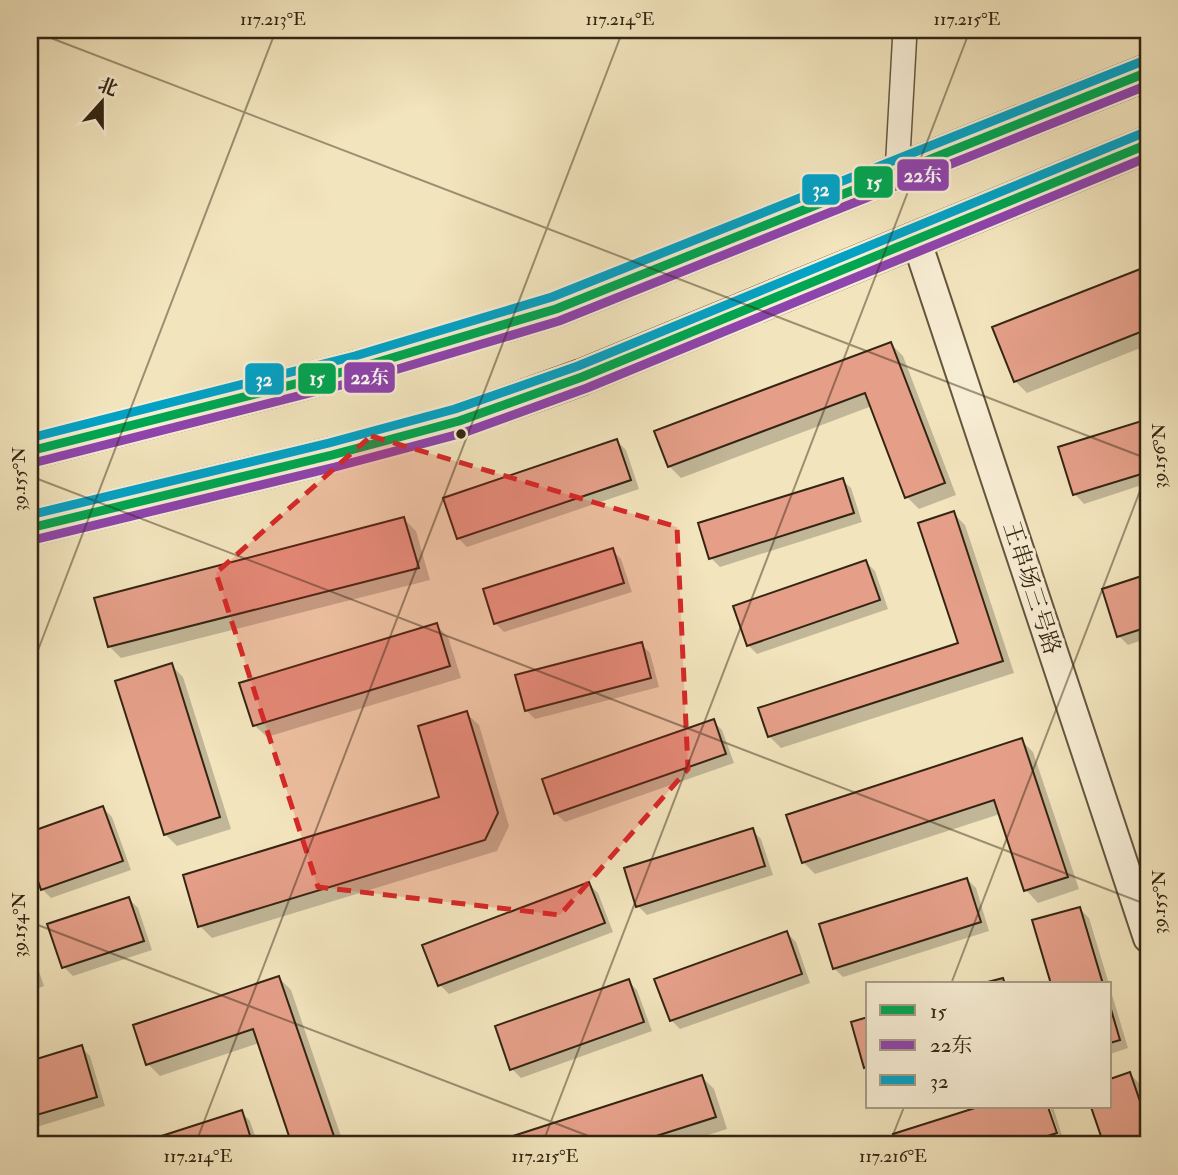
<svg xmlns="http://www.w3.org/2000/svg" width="1178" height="1175" viewBox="0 0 1178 1175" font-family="'IM FELL Double Pica','Noto Serif SC',serif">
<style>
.shadow{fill:#0003}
.building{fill:#e59f89;stroke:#342512;stroke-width:2}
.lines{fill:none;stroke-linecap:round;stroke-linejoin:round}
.minor-casing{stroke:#64553d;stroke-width:26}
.tertiary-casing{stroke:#64553d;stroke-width:32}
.primary-casing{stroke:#342512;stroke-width:38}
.minor{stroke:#f7edd4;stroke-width:23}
.tertiary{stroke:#f7edd4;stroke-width:28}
.primary{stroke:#e9c27e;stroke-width:35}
.bus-1-casing{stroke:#f7edd4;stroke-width:14}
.bus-2-casing{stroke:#f7edd4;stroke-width:14}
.bus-3-casing{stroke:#f7edd4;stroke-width:14}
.bus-1{stroke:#00a651;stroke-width:9}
.bus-2{stroke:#8e44ad;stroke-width:9}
.bus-3{stroke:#03a2c5;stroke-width:9}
.marked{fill:#d62828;fill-opacity:0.2;stroke:#d62828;stroke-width:5;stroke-dasharray:14 9;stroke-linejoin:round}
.ticks{fill:none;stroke:#342512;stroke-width:2;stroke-opacity:0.45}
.bus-dot{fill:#342512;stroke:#f7edd4;stroke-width:2.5}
.labels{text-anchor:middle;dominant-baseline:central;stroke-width:6;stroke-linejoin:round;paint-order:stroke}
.street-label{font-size:23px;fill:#342512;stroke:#f7edd4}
.line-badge{stroke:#f7edd4;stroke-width:2.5}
.badge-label{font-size:19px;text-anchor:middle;font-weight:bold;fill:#fff}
.neatline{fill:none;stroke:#342512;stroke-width:2.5}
.ticks-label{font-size:18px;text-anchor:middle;fill:#342512}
</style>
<rect width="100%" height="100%" fill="#f2e4bd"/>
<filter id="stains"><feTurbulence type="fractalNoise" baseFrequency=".00286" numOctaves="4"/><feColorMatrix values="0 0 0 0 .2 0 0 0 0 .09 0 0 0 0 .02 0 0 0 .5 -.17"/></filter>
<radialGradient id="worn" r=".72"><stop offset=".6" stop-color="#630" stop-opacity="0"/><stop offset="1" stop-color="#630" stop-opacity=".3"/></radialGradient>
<path class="shadow" d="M1148,268V345L1027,393L1015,381L994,328Z
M891,344L903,356L956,495L919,509L907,497L872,406L681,478L669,466Z
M1148,420V483L1084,504L1075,494L1060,448Z
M617,441L626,450L639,489L467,547L458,538Z
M842,480L851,488L862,522L720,567L711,558Z
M953,513L965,525L1014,673L781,748L769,736L960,644Z
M404,519L416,531L430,580L121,658L109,646Z
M612,550L621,559L632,592L504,632L495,623Z
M866,562L875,571L888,609L757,654L748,645Z
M1148,576V638L1128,645L1119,636L1104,590Z
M436,625L448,637L461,678L267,737L254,725Z
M641,644L650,653L659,687L535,719L526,710Z
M171,665L183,677L231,829L177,846L165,834Z
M466,713L479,725L509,826L497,851L212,938L200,926L441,798Z
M713,721L722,730L734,763L565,822L556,814L544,780Z
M1021,740L1033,752L1079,889L1038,903L1026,890L1000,814L815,874L803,862Z
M103,808L112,817L131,870L51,898L42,889L30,853V834Z
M752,830L761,839L773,875L647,915L638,906Z
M967,879L976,888L989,931L843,977L834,968Z
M589,884L598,893L613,932L449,994L440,985L425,946Z
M129,899L138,908L152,950L73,976L64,967Z
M1080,909L1089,918L1109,984H1053L1035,922Z
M787,933L796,942L810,983L680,1029L671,1020Z
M30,945L44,986L30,991Z
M279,978L291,990L344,1145H294L259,1043L160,1076L148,1064Z
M628,981L637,990L652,1031L521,1078L512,1069Z
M1110,988L1128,1048L1110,1054Z
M81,1047L90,1056L105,1106L30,1129V1062Z
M1130,1074L1142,1086L1148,1105V1145H1106L1093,1107H1110V1081Z
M702,1077L714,1089L727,1129L677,1145H489Z
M984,1107H1046L1058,1142L1061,1141L1050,1107H1053L1064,1142L1054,1145H899L895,1135Z
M241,1112L250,1121L258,1145H145V1143Z"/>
<path class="building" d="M1148,266V329L1014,382L992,327Z
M891,342L945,483L905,498L865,393L668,467L654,431Z
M1148,419V472L1073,495L1058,447Z
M617,439L631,480L457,539L443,498Z
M843,478L854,513L709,559L698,523Z
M954,511L1003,661L768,737L758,708L958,643L918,523Z
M404,517L419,568L108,647L94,598Z
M613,548L624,583L494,624L483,589Z
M866,560L880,600L747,646L733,606Z
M1148,574V627L1117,637L1102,589Z
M437,623L450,666L253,726L239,683Z
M642,642L651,678L525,711L515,675Z
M172,663L220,817L164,835L115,681Z
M467,711L498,813L485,840L198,927L183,875L439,797L418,726Z
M714,719L726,754L554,814L542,779Z
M1022,738L1068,877L1024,891L994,800L802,863L786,815Z
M103,806L123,861L41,890L30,858V832Z
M753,828L765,866L636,907L624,868Z
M967,878L981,922L833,969L819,924Z
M589,882L605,923L438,986L422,945Z
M129,897L144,941L62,968L47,924Z
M1080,907L1103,984H1051L1032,920Z
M787,931L802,974L670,1021L654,979Z
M279,976L337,1145H292L253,1029L146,1065L133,1025Z
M1003,978L1005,984H980Z
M629,979L644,1022L510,1070L495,1026Z
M1110,1006L1120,1040L1110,1043Z
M868,1017V1067L864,1068L851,1022Z
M82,1045L97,1097L30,1117V1061Z
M1130,1072L1148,1125V1145H1104L1091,1107H1110V1079Z
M702,1075L716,1117L628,1145H485Z
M978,1107H1048L1057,1133L1019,1145H897L893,1134Z
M242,1110L253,1145H144L143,1142Z"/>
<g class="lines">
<defs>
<path id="minor" d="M897,174L905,30"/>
<path id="tertiary" d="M916,239L1148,938"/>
<path id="primary" d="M30,451L358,368L556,309L1148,72
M30,528L332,455L459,421L582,377L1148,144"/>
</defs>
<use href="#minor" class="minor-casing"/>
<use href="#tertiary" class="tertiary-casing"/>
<use href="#primary" class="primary-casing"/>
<use href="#minor" class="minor"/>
<use href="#tertiary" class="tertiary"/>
<use href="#primary" class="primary"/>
<defs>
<path id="bus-1" d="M30,451L358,368L556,309L1148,72
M30,528L332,455L459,421L582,377L1148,144"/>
<path id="bus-2" d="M33,463L361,380L559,321L1148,85
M33,540L335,467L463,433L587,388L1148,157"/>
<path id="bus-3" d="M30,438L355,356L552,297L1143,61
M30,515L329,443L455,409L578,366L1143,133"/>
</defs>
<use href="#bus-1" class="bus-1-casing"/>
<use href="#bus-2" class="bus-2-casing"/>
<use href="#bus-3" class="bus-3-casing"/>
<use href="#bus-1" class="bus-1"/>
<use href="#bus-2" class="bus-2"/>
<use href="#bus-3" class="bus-3"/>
</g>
<path class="marked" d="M371,436L677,527L688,769L560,915L318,887L216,573Z"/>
<path class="ticks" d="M30,30L1148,459M30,476L1148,905M30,671L276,30M30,922L612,1145M951,984L1148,470M195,1145L623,30M542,1145L970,30M889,1145L904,1107"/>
<circle class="bus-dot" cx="461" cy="434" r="6"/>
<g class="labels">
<g class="street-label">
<text transform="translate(1032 588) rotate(72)">王串场三号路</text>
</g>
</g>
<g class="line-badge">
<rect x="896" y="158" width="54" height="34" rx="7" fill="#8e44ad"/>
<rect x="853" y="165" width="41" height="34" rx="7" fill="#00a651"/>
<rect x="801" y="173" width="40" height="33" rx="7" fill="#03a2c5"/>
<rect x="343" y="361" width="53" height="33" rx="7" fill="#8e44ad"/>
<rect x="297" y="362" width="40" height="33" rx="7" fill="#00a651"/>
<rect x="244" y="362" width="41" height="34" rx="7" fill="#03a2c5"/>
</g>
<g class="badge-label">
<text x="923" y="182">22东</text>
<text x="874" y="189">15</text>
<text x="821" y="196">32</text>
<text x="370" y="384">22东</text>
<text x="317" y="385">15</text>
<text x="264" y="386">32</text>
</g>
<rect width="1178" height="1175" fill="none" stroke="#f2e4bd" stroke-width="77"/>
<rect x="866" y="982" width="245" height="126" fill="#f7edd4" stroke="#a99d86" stroke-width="2"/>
<rect x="880" y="1005" width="35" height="10" fill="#00a651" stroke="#a99d86" stroke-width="2"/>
<text x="930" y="1018" font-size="21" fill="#342512">15</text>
<rect x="880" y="1040" width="35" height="10" fill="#8e44ad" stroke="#a99d86" stroke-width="2"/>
<text x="930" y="1052" font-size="21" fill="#342512">22东</text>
<rect x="880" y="1075" width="35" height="10" fill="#03a2c5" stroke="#a99d86" stroke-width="2"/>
<text x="930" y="1088" font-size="21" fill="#342512">32</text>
<g transform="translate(102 102) rotate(21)" stroke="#f7edd4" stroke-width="5" paint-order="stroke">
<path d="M0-5L12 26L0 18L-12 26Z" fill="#342512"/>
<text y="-10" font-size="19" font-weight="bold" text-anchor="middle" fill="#342512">北</text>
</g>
<rect x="38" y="38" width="1102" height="1098" class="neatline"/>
<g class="ticks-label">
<text x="273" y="25">117.213°E</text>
<text x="620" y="25">117.214°E</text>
<text x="967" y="25">117.215°E</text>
<text transform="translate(1159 456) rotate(-90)" y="6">39.156°N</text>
<text transform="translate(19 479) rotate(-90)" y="6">39.155°N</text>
<text transform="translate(1159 902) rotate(-90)" y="6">39.155°N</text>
<text transform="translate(19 925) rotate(-90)" y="6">39.154°N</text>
<text x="198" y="1162">117.214°E</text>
<text x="545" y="1162">117.215°E</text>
<text x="893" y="1162">117.216°E</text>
</g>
<rect width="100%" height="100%" filter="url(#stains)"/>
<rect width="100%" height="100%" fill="url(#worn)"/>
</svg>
